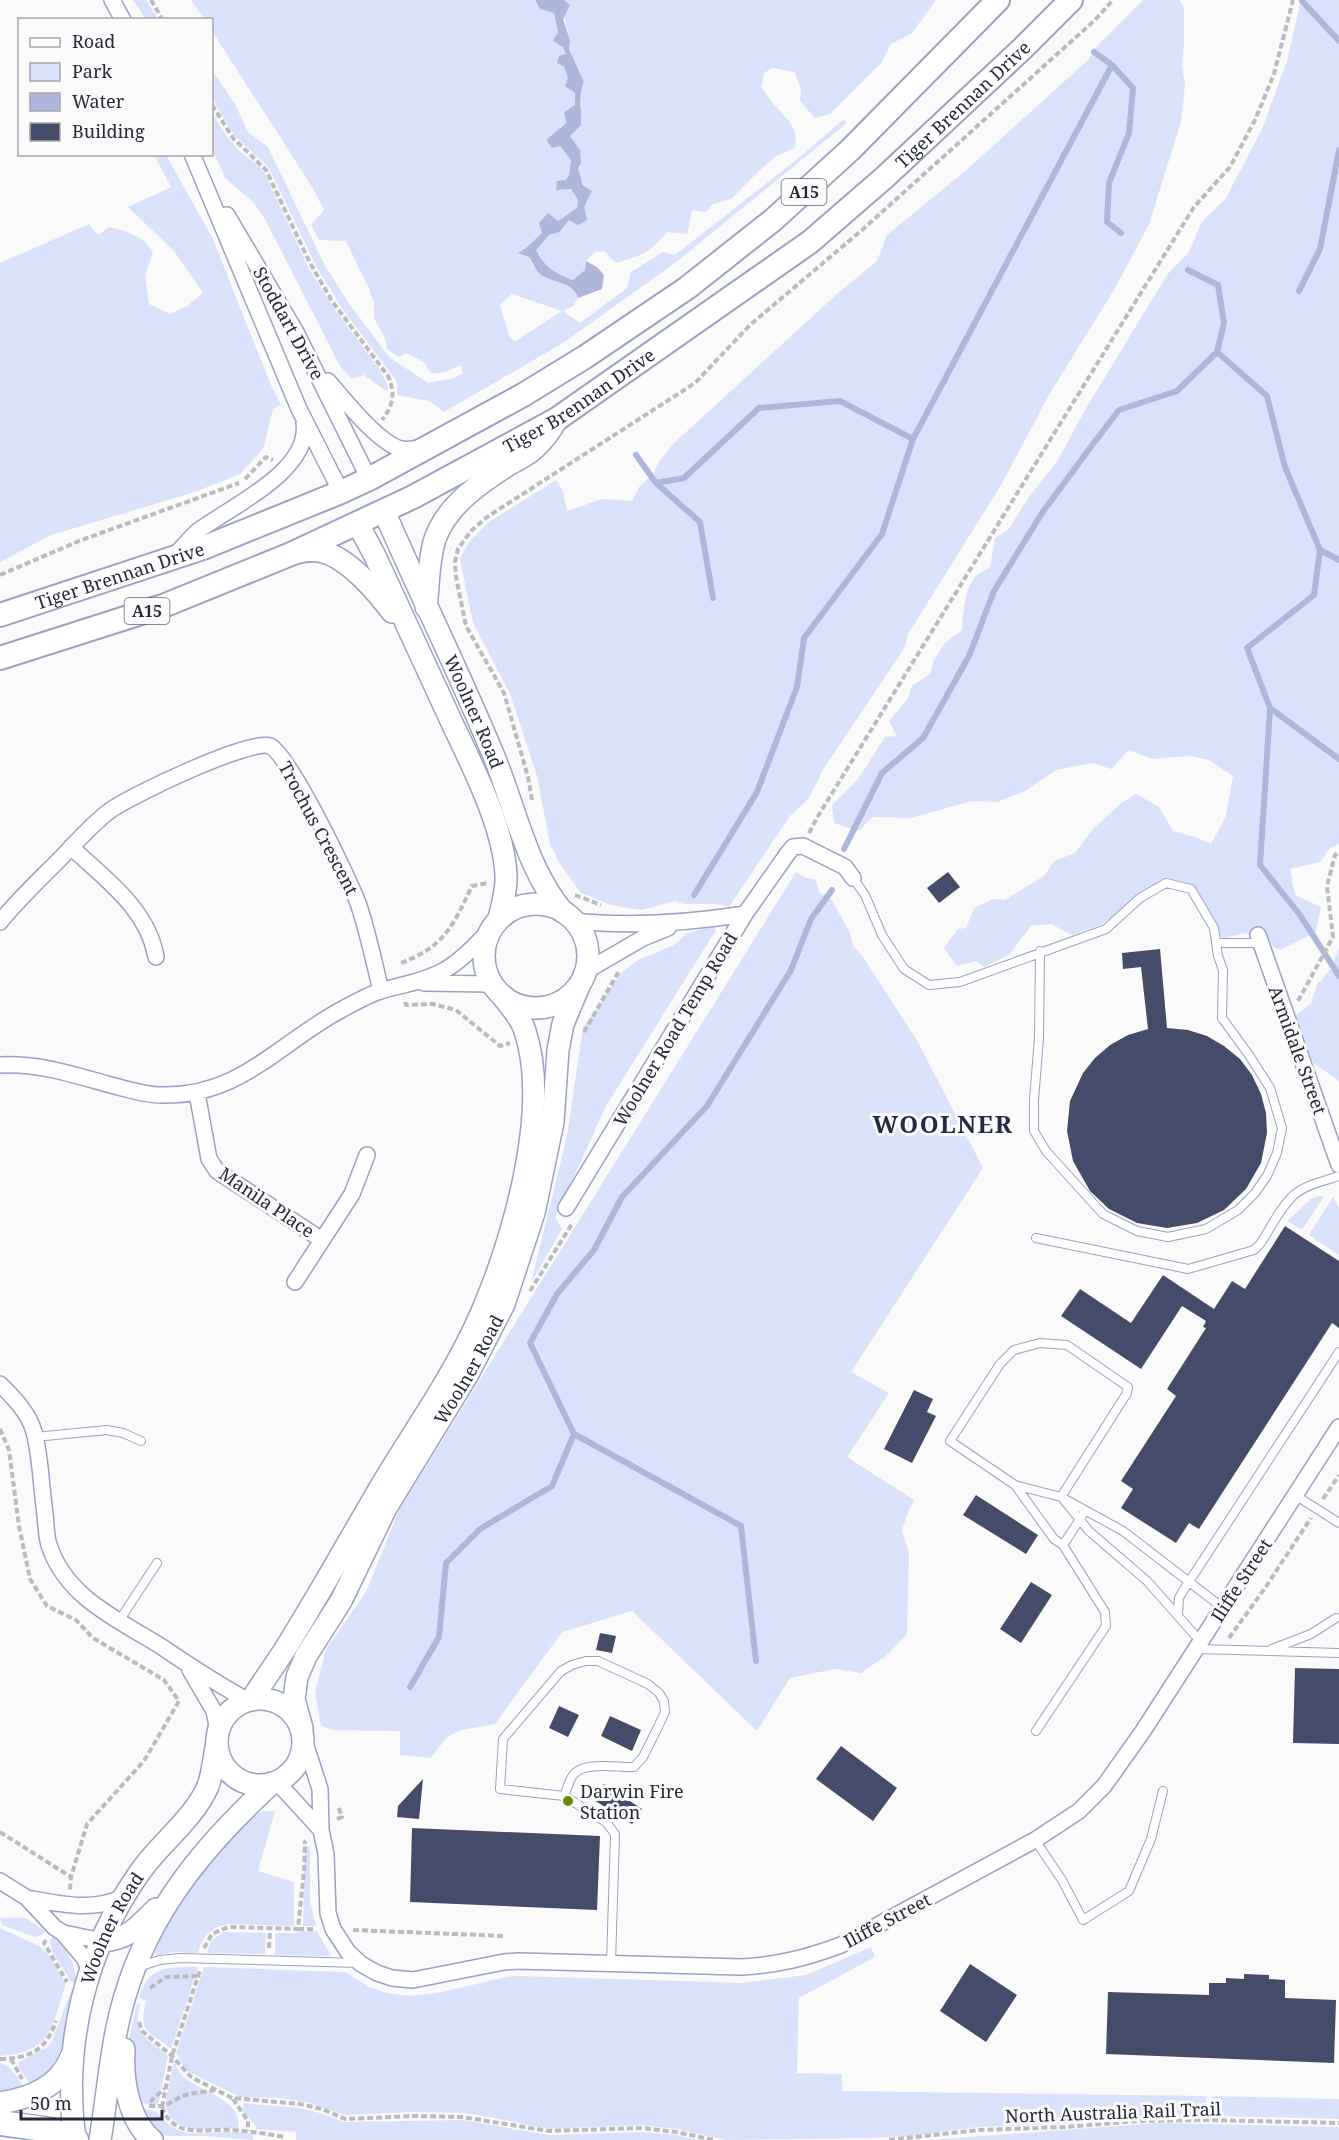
<svg xmlns="http://www.w3.org/2000/svg" width="1339" height="2140" viewBox="0 0 1339 2140" font-family="'Noto Serif',serif">
<style>
.green{fill:#dae1fb;fill-rule:evenodd}
.water{fill:#aeb7d9}
.lines{fill:none;stroke-linecap:round;stroke-linejoin:round}
.stream{stroke:#aeb7d9;stroke-width:6}
.building{fill:#454c69}
.service-casing{stroke:#9aa2c4;stroke-width:10}
.minor-casing{stroke:#9aa2c4;stroke-width:18}
.secondary-casing{stroke:#9aa2c4;stroke-width:24}
.primary-casing{stroke:#9aa2c4;stroke-width:26}
.trunk-casing{stroke:#9aa2c4;stroke-width:27}
.path{stroke:#bbbbc0;stroke-width:4;stroke-dasharray:6 3;stroke-linecap:butt}
.service{stroke:#fff;stroke-width:8}
.minor{stroke:#fff;stroke-width:15}
.secondary{stroke:#fff;stroke-width:21}
.primary{stroke:#fff;stroke-width:22}
.trunk{stroke:#fff;stroke-width:24}
.poi-dot{fill:#6a8907;stroke:#fafafa;stroke-width:2}
.labels{text-anchor:middle;dominant-baseline:central;stroke-width:6;stroke-linejoin:round;paint-order:stroke}
.shield{fill:#fafafa;stroke:#666872;stroke-width:1.5}
.shield-label{font-size:16px;font-weight:bold;fill:#272a38}
.street-label{font-size:18px;fill:#272a38;stroke:#fafafa}
.poi-label{font-size:18px;fill:#272a38;stroke:#fafafa;text-anchor:start}
.district-label{font-size:24px;font-weight:bold;letter-spacing:1.5px;fill:#242a45;stroke:#fafafa}
</style>
<rect width="100%" height="100%" fill="#fafafa"/>
<path class="green" d="M133,0H146L158,19H146Z
M191,0H535L540,9L554,12L558,32L566,55L564,66L575,93V105L564,112L566,123L560,127L555,134L560,146L571,160L569,175L560,190L571,189L578,199L577,208L542,233L525,250C529,257 532,266 538,271C549,284 571,280 578,298L573,306L563,311L580,323L627,288L631,272L663,252L675,255L795,161L844,119L847,123L675,263L563,343L444,412L429,401L397,395V382L341,307L316,266L269,168L234,135L218,109L212,98V70L235,104L248,132L268,147L324,264L348,302L389,357L428,383L454,378L463,373L461,365C451,369 442,375 431,373L424,362L406,353L399,357L387,349L385,338L374,318V303L368,287L346,241L319,240L311,225L324,210L312,187L212,31V20L204,19ZM512,294L562,311L514,342L509,336L500,305Z
M560,0H936L911,34L891,44L881,63L830,114L815,118L800,101L801,88L794,72L772,68L764,73L761,87C766,93 770,101 776,107C789,121 798,127 795,148L776,156L760,170L731,199L713,204L706,212L692,210L687,234L667,232C649,254 642,255 616,263L604,251L595,252L586,261V270L574,280C556,274 544,267 535,250L549,235L561,232L569,220L583,207L592,191C576,180 578,168 580,150L570,136L582,104L580,90L584,82L569,49L570,40Z
M1143,0H1180L1184,8V43L1182,65L1185,85L1181,122L1149,224L1114,290L1049,395L1001,485L908,634L904,649L824,768L809,798L790,816L729,907L716,904H684L675,901L642,910L611,905L581,893L560,864L550,844L537,776L510,694L473,623L460,559L469,542L489,522L556,480L563,491L567,511L602,499L632,501L639,487L653,474L659,462L673,444L837,294L877,261L887,235L964,172L1089,59L1097,46Z
M1301,0H1339V844L1329,849L1320,862L1290,869L1295,895L1321,907L1316,932L1280,950L1246,933L1224,938L1215,933L1191,889L1166,883L1140,898L1102,924L1072,935L1051,924L1031,926L1009,955L984,967L976,961L957,966L944,948L958,929L966,928L974,908L993,899L1005,900L1044,876L1054,861L1075,853L1092,830L1120,804L1136,794L1159,807L1173,831L1195,837L1211,844L1226,816L1233,776L1209,760L1191,756L1152,759L1129,750L1111,769L1093,763L1056,770L1025,791L997,802L972,801L911,818L873,817L858,831L834,823L832,805L858,779L885,737L897,736L889,721L908,698L912,686L930,674L934,660L944,644L962,630C963,614 965,586 977,575C980,572 986,570 990,567L995,538L1008,530L1029,497L1058,460L1085,410L1167,275L1189,252L1201,223L1226,198L1262,129L1287,61Z
M212,112C219,126 229,140 240,151C249,159 258,164 265,174L309,269L335,310L380,370L387,384L388,392L364,375L352,379L340,366L265,219L253,202L225,178L212,149Z
M154,155H166L213,239L270,383L281,405L273,409L263,449L240,474L195,492L51,535L0,562V263L89,224L98,235L109,227C128,231 144,236 153,253L145,275L149,304L170,314L187,306L203,293L174,251L128,207L171,187Z
M796,872L804,877L816,880L819,892L832,900L850,933L853,946L863,957L918,1042L983,1168L851,1372L889,1393L847,1457L914,1500L906,1517L902,1531L909,1553L907,1634L887,1655L861,1673L835,1669L790,1678L757,1731L632,1611L562,1632L495,1724L461,1730L447,1737L431,1758L400,1755V1731L332,1730L321,1726L315,1693L326,1649L366,1592L399,1510Z
M712,926L716,930L606,1106L555,1218L562,1229L531,1283L567,1136L583,1028L621,973L638,960L674,945L686,934Z
M1339,948V1083L1337,1079L1314,1064L1293,1018L1311,1003L1317,985L1331,968Z
M1318,1196H1324L1302,1230L1287,1221L1311,1199Z
M1333,1197L1339,1208V1255L1309,1235Z
M263,1811H275L258,1871L294,1882V1926L228,1924C210,1928 203,1936 198,1953L175,1952L157,1955L155,1953C161,1939 166,1924 173,1910C185,1888 241,1820 263,1811Z
M305,1846H309L310,1850V1900L316,1926H303Z
M0,1918H26L45,1931L42,1935L35,1937L2,1925Z
M0,1928L41,1947L48,1954L66,1984C51,2027 53,2052 0,2056Z
M302,1931H317L331,1956L275,1955V1933H296Z
M223,1932L266,1933L265,1954L207,1953L211,1941Z
M53,1935C67,1948 76,1963 76,1983L71,1982L53,1953L50,1942Z
M871,1947L875,1957L799,1998L797,2073L842,2074V2091L1207,2096L1203,2116L1135,2117L1065,2124L978,2127L911,2136L872,2138L726,2140L676,2129L641,2125L549,2129L479,2115L462,2113L413,2112L345,2115L310,2103L280,2098L240,2097L191,2073L186,2070L176,2053L204,1967L345,1972L369,1987L387,1993L410,1996L442,1992L506,1977L519,1976L742,1983L806,1975Z
M198,1967L171,2049C146,2029 139,2033 146,2000L139,1998C148,1965 169,1967 198,1967Z
M72,1989H75C69,2024 64,2066 31,2086L18,2066L19,2062L46,2048L51,2043Z
M137,2003L140,2004C132,2035 147,2038 168,2056L158,2105L137,2103L129,2040Z
M174,2061C177,2067 179,2073 185,2078C201,2092 241,2099 239,2128C213,2127 173,2139 165,2104Z
M0,2063C11,2065 17,2077 23,2086L22,2090L0,2095Z
M1212,2096L1339,2099V2119L1214,2116L1211,2103Z
M243,2103L300,2108L320,2113L344,2122L462,2120L549,2135L642,2132L676,2135L698,2140H296V2132L256,2129V2126L243,2112Z
M146,2109L157,2112C180,2140 193,2133 225,2132C234,2132 244,2133 253,2134V2140L206,2136H165L156,2132L140,2112Z
M1157,2123L1339,2127V2140H929Z"/>
<path class="water" d="M535,0H564L570,5L563,19L570,40L569,49L584,82C578,93 582,112 581,125L570,136L580,150L581,163L578,168L583,185L592,191L584,207L587,220L578,225L569,220L560,232L549,235L536,250C544,267 556,274 573,280L585,270L586,261L597,267L604,275L602,289L578,298C572,280 551,284 539,273C535,269 532,261 529,257L518,253L525,249L542,233L539,223L548,213L558,221L577,208L578,200L571,189L556,190L557,181L566,180L569,175L571,160L560,146L552,148L546,140L566,123L564,112L575,105V93L565,86L568,78L564,66L557,63L559,56L566,54L563,47L553,41L558,32L554,13L540,9Z"/>
<g class="lines">
<path class="stream" d="M1302,1L1339,41
M1094,52L1112,65L1133,88L1129,133L1109,183L1107,222L1121,233
M1188,270L1218,285L1224,323L1217,352L1267,396L1285,467L1320,550L1339,560
M1299,291L1320,249L1339,150
M636,455L656,483L700,522L713,598
M656,483L684,478L759,408L840,401L913,439
M1320,550L1314,595L1247,648L1270,708L1260,865L1300,915L1339,976
M1270,708L1339,759
M844,849L882,773L923,738L969,656L994,591L1042,513L1090,448L1119,410L1177,391L1217,352
M694,895L757,792L797,687L804,638L882,534L913,439L1112,65
M574,1434L741,1526L756,1661
M410,1687L439,1637L446,1563L480,1529L552,1486L574,1434L530,1343L557,1294L594,1250L622,1197L707,1106L791,970L811,919L832,890"/>
</g>
<path class="building" d="M948,872L960,887L939,903L927,888Z
M1160,949L1167,1028L1188,1030L1207,1036L1224,1046L1240,1059L1252,1075L1261,1094L1266,1113L1267,1133L1261,1163L1246,1189L1224,1210L1197,1223L1167,1228L1137,1223L1109,1209L1090,1191L1073,1161L1067,1131L1070,1101L1083,1073L1095,1058L1110,1045L1128,1035L1148,1029L1141,967L1123,969L1122,953Z
M1285,1226L1339,1261V1328L1332,1323L1199,1529L1189,1523L1176,1543L1121,1508L1133,1489L1121,1481L1176,1396L1167,1389L1206,1328L1203,1327L1206,1321L1182,1306L1141,1369L1061,1316L1080,1289L1131,1323L1163,1275L1214,1309L1232,1281L1245,1289Z
M914,1390L933,1399L927,1412L936,1416L912,1463L884,1449Z
M976,1495L1038,1535L1026,1554L963,1515Z
M1031,1582L1052,1595L1021,1643L1000,1629Z
M600,1633L616,1636L612,1653L596,1650Z
M1295,1668L1339,1669V1744L1293,1743Z
M559,1706L579,1715L568,1737L549,1728Z
M610,1716L641,1730L632,1751L601,1736Z
M841,1746L897,1788L873,1821L816,1779Z
M423,1779L419,1819L397,1817L398,1806Z
M604,1784L642,1809L632,1824L594,1800Z
M412,1828L600,1836L597,1910L410,1902Z
M970,1964L1017,1995L986,2042L940,2011Z
M1244,1974L1269,1975V1979L1285,1980V1998L1336,2000L1334,2063L1106,2054L1108,1992L1209,1995V1983H1226V1978L1244,1979Z"/>
<g class="lines">
<defs>
<path id="service" d="M853,878L865,895L882,935L904,969L929,985L960,982L1106,929L1140,898L1166,883L1191,889L1214,928L1218,956L1223,970L1222,1018L1249,1055L1270,1088L1282,1128L1277,1153L1267,1176L1255,1193L1238,1210L1206,1229L1168,1237L1137,1231L1103,1214L1046,1151L1034,1131V1100L1039,1038L1040,951
M1216,943H1260
M1036,1238L1188,1269L1254,1250L1260,1244C1271,1228 1280,1207 1295,1194C1307,1184 1325,1181 1339,1176
M35,1437L107,1430L123,1433L141,1441
M1015,1485L1054,1539L1063,1545L1105,1612L1106,1626L1036,1731
M1295,1495L1339,1523
M1061,1497L1127,1393L1128,1387L1067,1345L1040,1343L1014,1350L1000,1364L950,1441L1015,1485L1061,1497L1123,1531L1223,1608
M1064,1500L1089,1531L1147,1581L1201,1642
M1063,1545L1082,1516
M1178,1615L1179,1598L1183,1591L1339,1352
M119,1621L157,1563
M1197,1649L1339,1653
M1272,1649L1311,1634L1336,1618
M564,1796C567,1790 569,1779 574,1774C585,1761 618,1768 634,1767L643,1757L658,1727L665,1712L664,1701L659,1693L648,1684L598,1661H586L572,1665L561,1671L503,1739L500,1789L564,1796L606,1822L615,1834L611,1963
M1035,1840L1062,1880L1083,1920L1129,1891L1151,1839L1163,1791
M138,1967L160,1960L180,1958L359,1963"/>
<path id="minor" d="M112,0L123,20
M192,154L299,409L341,492
M227,215L296,332L369,479
M328,381C344,399 378,443 401,449C407,450 414,449 420,448
M175,555C183,547 190,538 198,531C230,507 311,471 304,423
M71,847C105,879 148,909 156,957
M574,921C632,927 688,923 745,914
M0,922C17,901 37,882 56,863C73,846 89,827 108,812C127,797 251,738 270,746C289,754 349,879 358,903C368,932 374,962 381,991
M1258,935L1339,1165
M586,971L643,938L668,928
M424,983L492,984
M0,1065C38,1063 71,1074 107,1084C124,1088 143,1095 161,1095C239,1097 277,1045 339,1011C352,1004 366,996 380,991C401,985 422,982 441,972C461,962 477,943 493,927
M197,1093L209,1159L217,1171L322,1240
M566,1208L745,914L788,853L793,847L803,846L845,867L853,878
M295,1282L352,1194L367,1155
M0,1384C13,1397 29,1413 34,1432C41,1458 41,1487 45,1514C46,1524 46,1535 49,1545C66,1598 119,1620 162,1647C190,1666 217,1684 247,1700
M190,1670L214,1711L218,1731
M304,1740L320,1789L321,1830L326,1854L328,1913L333,1929L348,1952L361,1964L377,1973L392,1978L413,1980L504,1962L518,1961L741,1967C778,1965 806,1958 841,1945L1035,1840L1079,1811L1104,1786L1143,1731L1339,1427
M277,1782L321,1830
M0,1881L27,1898L54,1927L63,1933L84,1958L89,1969
M27,1898C59,1904 93,1912 123,1897
M64,1933L102,1941"/>
<g id="secondary">
<path id="s1" d="M384,511C419,592 459,672 493,754C515,806 526,868 563,912"/>
<path d="M358,524L375,556C401,612 427,669 453,725C473,767 504,828 506,875C507,890 502,905 499,919"/>
<path d="M295,553C304,551 313,549 323,552C348,558 377,592 392,612"/>
<path d="M426,607C429,584 428,561 435,539C447,505 479,484 508,465C517,460 528,455 535,448C545,439 551,430 557,419"/>
<circle cx="536" cy="956" r="52"/>
<circle cx="260" cy="1742" r="43"/>
<path d="M252,1699C263,1681 276,1664 287,1646C320,1593 350,1539 381,1486C412,1434 448,1384 474,1329C510,1253 552,1113 525,1031C521,1018 511,1007 503,997"/>
<path id="s2" d="M302,1728L294,1699L297,1677L306,1656L341,1601L386,1508L468,1374L504,1304L534,1213L553,1122L558,1050L563,1024L579,986"/>
<path d="M102,1941C129,1939 138,1927 156,1909"/>
<path d="M124,2049C122,2078 128,2120 152,2140"/>
<path d="M0,2103C31,2098 59,2087 71,2057"/>
<path id="s3" d="M75,2140C62,2047 85,1949 140,1872C160,1843 194,1819 208,1786C213,1773 214,1756 217,1742"/>
<path d="M100,2140C108,2092 111,2042 125,1996C151,1908 206,1844 272,1783"/>
</g>
<g id="primary">
<path id="s4" d="M0,615L203,548L341,492L369,479L523,395L585,357L687,288L773,220L850,150L998,0"/>
<path id="s5" d="M0,658L163,606L291,554L413,497L557,419L810,242L885,177L1023,48L1071,0"/>
</g>
<path id="trunk" d="M0,2123L51,2130L76,2140"/>
</defs>
<use href="#service" class="service-casing"/>
<use href="#minor" class="minor-casing"/>
<use href="#secondary" class="secondary-casing"/>
<use href="#primary" class="primary-casing"/>
<use href="#trunk" class="trunk-casing"/>
<path class="path" d="M151,0L163,20
M212,105L233,138L266,170L310,263L332,301L388,376C396,393 393,406 382,420
M245,479L266,457L273,460
M0,575L79,541L239,483
M532,800L528,777L504,693L466,626L456,577L455,562L458,549L471,531L487,517L695,383L750,325L862,230L1095,20L1113,0
M809,833L818,816L1155,270L1194,207L1230,167L1255,120L1274,74L1293,0
M575,895L601,905
M401,963C444,947 453,926 472,886L488,883
M1298,1001L1333,937L1327,886L1335,855L1339,852
M405,1002L406,1005L433,1004L456,1010L500,1046L510,1043
M584,1032L619,971
M530,1291L572,1224
M0,1429L9,1450L19,1526L30,1579L47,1606L76,1620L93,1638L164,1680L179,1701L144,1761L87,1824L71,1877L70,1890
M1323,1499L1339,1475
M1229,1638L1265,1588L1311,1518
M337,1819L342,1817L338,1806
M0,1832L71,1877
M298,1929H316
M353,1930L506,1936
M46,1940L44,1943L67,1982
M204,1948L212,1934L228,1927L298,1929L304,1870L305,1842L306,1841
M269,1948L270,1929
M150,1988L166,1977L198,1976
M139,2022L142,2031L172,2056L191,2077L232,2098L300,2104L322,2109L345,2119L414,2116L462,2117L549,2131L642,2128L676,2132L714,2140
M0,2059C31,2058 46,2050 56,2021
M11,2059L22,2079
M233,2099L248,2121V2131
M150,2102L164,2089
M149,2106C172,2107 169,2101 186,2095C196,2092 207,2092 216,2090
M162,2107L172,2056L200,1970
M162,2107C174,2140 205,2128 232,2130C250,2131 267,2134 285,2137
M889,2140L979,2130L1065,2127L1136,2121L1209,2120L1339,2123"/>
<use href="#service" class="service"/>
<use href="#minor" class="minor"/>
<use href="#secondary" class="secondary"/>
<use href="#primary" class="primary"/>
<use href="#trunk" class="trunk"/>
</g>
<circle class="poi-dot" cx="568" cy="1801" r="6"/>
<g class="labels">
<g class="shield">
<rect x="781.5" y="179" width="45" height="26" rx="4.5"/>
<rect x="124.5" y="598" width="45" height="26" rx="4.5"/>
</g>
<g class="shield-label">
<text x="804" y="192">A15</text>
<text x="147" y="611">A15</text>
</g>
<g class="street-label">
<text stroke="none"><textPath href="#s5" startOffset="1122">Tiger Brennan Drive</textPath></text>
<text transform="translate(289 323) rotate(61)">Stoddart Drive</text>
<text stroke="none"><textPath href="#s5" startOffset="636">Tiger Brennan Drive</textPath></text>
<text stroke="none"><textPath href="#s4" startOffset="126">Tiger Brennan Drive</textPath></text>
<text stroke="none"><textPath href="#s1" startOffset="220">Woolner Road</textPath></text>
<text transform="translate(319 828) rotate(62)">Trochus Crescent</text>
<text transform="translate(675 1029) rotate(-59)">Woolner Road Temp Road</text>
<text transform="translate(1298 1050) rotate(70)">Armidale Street</text>
<text transform="translate(267 1202) rotate(34)">Manila Place</text>
<text stroke="none"><textPath href="#s2" startOffset="405">Woolner Road</textPath></text>
<text transform="translate(1241 1580) rotate(-57)">Iliffe Street</text>
<text transform="translate(887 1920) rotate(-28)">Iliffe Street</text>
<text stroke="none"><textPath href="#s3" startOffset="219">Woolner Road</textPath></text>
<text transform="translate(1113 2112) rotate(-2)">North Australia Rail Trail</text>
</g>
<g class="poi-label">
<text x="580" y="1791">Darwin Fire<tspan x="580" dy="21">Station</tspan></text>
</g>
<g class="district-label">
<text x="943" y="1123">WOOLNER</text>
</g>
</g>
<rect x="18" y="18" width="195" height="138" fill="#fafafa" stroke="#a6a7ac" stroke-width="1.5"/>
<rect x="30" y="38" width="30" height="9" fill="#ffffff" stroke="#a6a7ac" stroke-width="1.5"/>
<text x="72" y="48" font-size="18" fill="#272a38">Road</text>
<rect x="30" y="63" width="30" height="18" fill="#dae1fb" stroke="#a6a7ac" stroke-width="1.5"/>
<text x="72" y="78" font-size="18" fill="#272a38">Park</text>
<rect x="30" y="93" width="30" height="18" fill="#aeb7d9" stroke="#a6a7ac" stroke-width="1.5"/>
<text x="72" y="108" font-size="18" fill="#272a38">Water</text>
<rect x="30" y="123" width="30" height="18" fill="#454c69" stroke="#a6a7ac" stroke-width="1.5"/>
<text x="72" y="138" font-size="18" fill="#272a38">Building</text>
<path d="M21 2110v9h141v-9" fill="none" stroke="#272a38" stroke-width="3"/>
<text x="30" y="2110" font-size="18" fill="#272a38" stroke="#fafafa" stroke-width="4.5" paint-order="stroke">50 m</text>
</svg>
